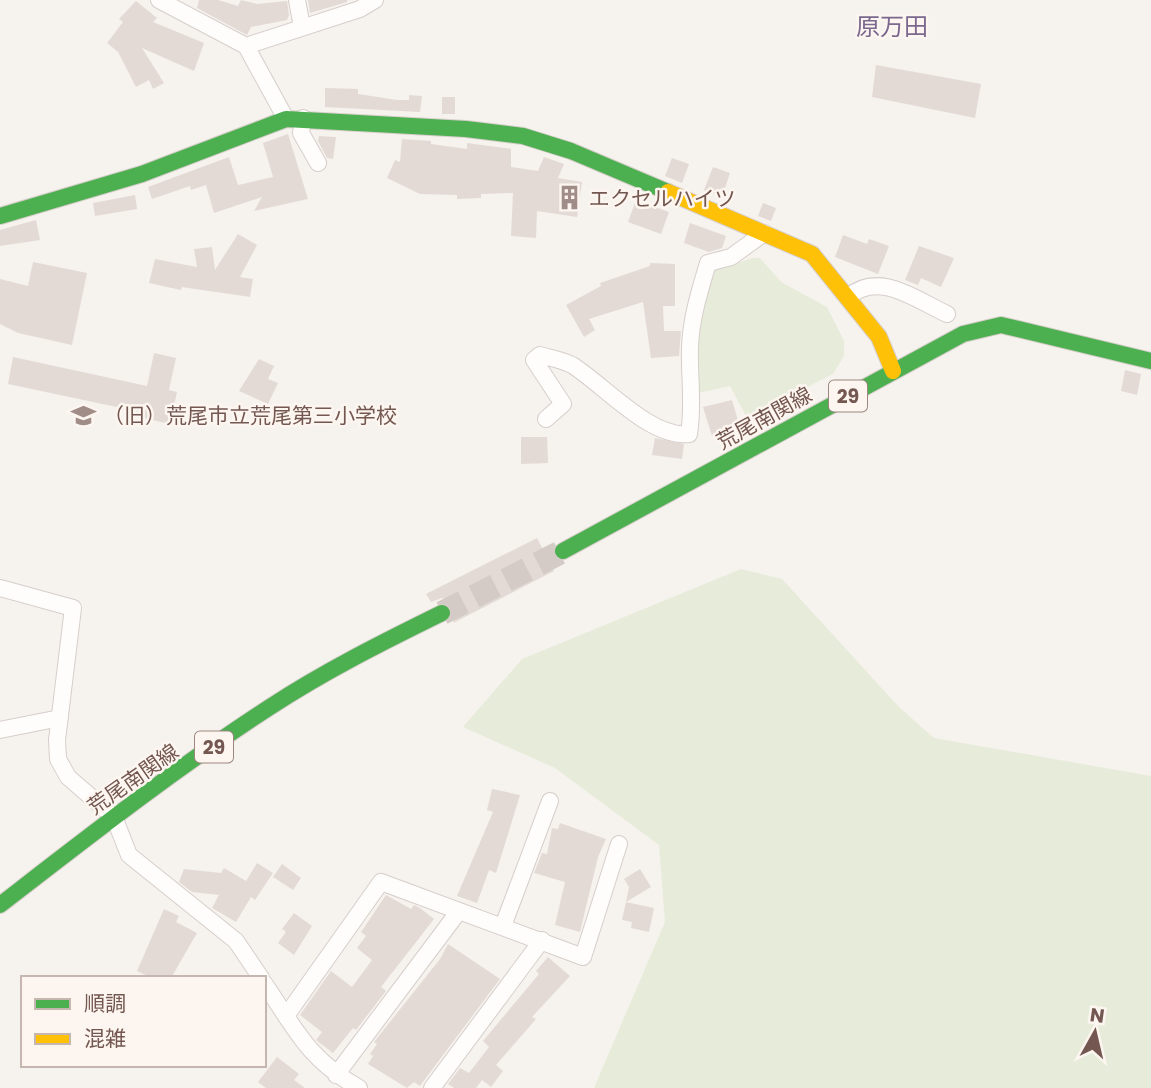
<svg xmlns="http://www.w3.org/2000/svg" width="1151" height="1088" viewBox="0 0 1151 1088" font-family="Poppins,'Noto Sans JP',sans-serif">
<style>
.green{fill:#e7ecda}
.building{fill:#e3dad5}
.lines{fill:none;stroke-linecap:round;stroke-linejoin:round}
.primary-tunnel{stroke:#d5cbc6;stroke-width:24;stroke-dasharray:24 12;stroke-linecap:butt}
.street-casing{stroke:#d6ceca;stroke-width:18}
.fast-casing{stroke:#d6ceca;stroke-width:18}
.slow-casing{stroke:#d6ceca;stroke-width:18}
.street{stroke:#fefdfc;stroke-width:16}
.fast{stroke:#4caf50;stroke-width:16}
.slow{stroke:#ffc107;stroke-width:16}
.labels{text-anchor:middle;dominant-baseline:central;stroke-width:5;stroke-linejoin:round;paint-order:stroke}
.shield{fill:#fdf6f0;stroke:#9c8780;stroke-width:2}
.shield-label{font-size:19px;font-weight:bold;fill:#735750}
.poi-label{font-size:21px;fill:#735750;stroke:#fdf6f0;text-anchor:start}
.street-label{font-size:21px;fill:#735750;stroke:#fdf6f0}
.quarter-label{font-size:24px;fill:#7b688e;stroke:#fdf6f0}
</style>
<rect width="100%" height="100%" fill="#f6f2ee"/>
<path class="green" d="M753,258H760L781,282L827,307L844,341V356L833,374L747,418L730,386L698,393C693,353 693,305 715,270Z
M741,569L782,579L899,707L934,738L1151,776V1088H594L665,922L659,845L555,768L463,727L522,659Z"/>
<path class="building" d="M199,0H218L238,6L241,0L257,4L287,1L289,15L287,20L251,27L247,35L197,8Z
M308,0H347V2L310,13Z
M136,1L157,18L153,22L204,43L194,71L142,48L164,83L153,89L149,80L136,87L118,52L107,43L123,22L119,19Z
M876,65L981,84L975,118L872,97Z
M325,88L358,89V94L397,100H409V95L422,96L420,112L325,107Z
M442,97H455V114H442Z
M288,134L308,199L254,211L262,197L214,213L206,185L191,190L190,186L152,199L148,187L229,157L238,185L273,177L263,143Z
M319,136L336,137L333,159L327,158L318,141Z
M402,139L431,141V144L467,149V143L511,149V167L538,171L544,157L564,164L558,178L582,182L577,217L537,211L536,238L511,236L513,193L481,194V198L457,199V195L420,194L387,178L395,160L400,162Z
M672,158L689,164L682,183L665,176Z
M713,167L730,173L722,197L704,190Z
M135,195L137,209L95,216L93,203Z
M636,200L669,212L661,234L628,222Z
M763,203L776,208L771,221L758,216Z
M36,220L40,240L0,246V230Z
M690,223L726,236L722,248L709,252L684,243Z
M238,234L257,245L240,277L253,279L250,297L182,287L181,290L149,283L155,259L197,267L194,249L212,247L215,270Z
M843,235L867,244L869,239L889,246L878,274L835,257Z
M919,246L954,258L941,287L921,278L918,285L905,280Z
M33,262L87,273L72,345L18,333L0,324V279L28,286Z
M650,263L675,264V306H663L664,331H681L679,356L651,358L643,302L589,319L595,330L584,337L566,305L601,286L600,283L650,266Z
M154,353L176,358L169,390L177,392L170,424L130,415L131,410L8,384L13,357L147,386Z
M259,359L274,366L268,379L278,383L268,404L239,391Z
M1125,370L1141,374L1137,395L1121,391Z
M732,400L739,424L712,436L703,407Z
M521,437H547L548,463L521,464Z
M655,438L684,444L682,459L652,455Z
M537,538L554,571L453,623L457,613L451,601L442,598L431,602L426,594Z
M492,789L520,795L496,873L489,870L477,903L457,896L493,812L487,810Z
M560,823L606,839L598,857L580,932L555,925L565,882L534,873L542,853L547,854L552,828L558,829Z
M257,863L273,873L255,900L251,897L236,922L212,908L219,895L192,892L179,882L184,869L221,873L224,868L246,881Z
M282,864L301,878L293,890L273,877Z
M640,869L651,887L626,902L629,887L624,879Z
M386,895L411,909L414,905L420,908L434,919L381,987L386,991L356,1030L353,1028L333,1053L316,1040L322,1032L300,1015L331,971L352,987L372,960L357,948L366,936L361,932Z
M626,902L654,908L649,932L631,928L632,922L622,920Z
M164,909L179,916L176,922L197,933L171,978H152L137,971Z
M294,913L312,926L294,955L278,943L286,932L282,929Z
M448,944L500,979L420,1086L414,1082L407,1088L368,1064L373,1056L370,1054L377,1044L374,1042L440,959Z
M548,957L570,976L532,1017L536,1019L496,1065L503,1071L491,1087L482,1080L476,1088H454L448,1084L460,1068L469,1073L489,1047L483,1041L539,974L536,971Z
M277,1057L299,1074L294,1080L305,1088H266L258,1082Z"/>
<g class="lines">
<path class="primary-tunnel" d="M442,613L563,551"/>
<defs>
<path id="street" d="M159,0L246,46L286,119
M297,0L302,27
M246,46L360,9L375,0
M303,118L301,133L318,163
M848,297C879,270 916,300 947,314
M546,419L563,404L534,360L540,355C550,358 562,360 572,365C604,385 651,439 689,434C694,404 689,377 690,347C691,318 700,290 708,263L731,257L764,233
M0,588L73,608L57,740L58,759L68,777L114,817L129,855L236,941L261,978
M0,730L60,718
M503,926L550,801
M264,983C296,1030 308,1059 359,1088
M286,1016L381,882L583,957L619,844
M336,1075L459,911
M432,1088L542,940"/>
<path id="fast" d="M0,216L142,174L286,119L466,129L523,136L571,151L668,192
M563,551L963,334L1001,325L1151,361
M0,905C88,837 176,768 270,707C325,671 383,642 442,613"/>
<path id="slow" d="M668,192L812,254L879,337L893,371"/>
</defs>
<use href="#street" class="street-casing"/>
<use href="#fast" class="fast-casing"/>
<use href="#slow" class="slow-casing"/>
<use href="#street" class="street"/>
<use href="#fast" class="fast"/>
<use href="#slow" class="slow"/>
</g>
<defs>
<symbol id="building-bare" viewBox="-9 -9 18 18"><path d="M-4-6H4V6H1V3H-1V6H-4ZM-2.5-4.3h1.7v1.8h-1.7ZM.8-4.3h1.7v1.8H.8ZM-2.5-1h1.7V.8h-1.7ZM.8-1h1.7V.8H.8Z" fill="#a18d87" stroke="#fdf6f0" stroke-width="2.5" paint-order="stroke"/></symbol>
<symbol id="school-bare" viewBox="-9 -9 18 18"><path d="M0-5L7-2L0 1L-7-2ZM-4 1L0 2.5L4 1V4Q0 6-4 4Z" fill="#a18d87" stroke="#fdf6f0" stroke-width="2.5" paint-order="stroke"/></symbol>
</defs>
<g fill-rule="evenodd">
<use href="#building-bare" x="552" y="180" width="35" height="35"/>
<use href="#school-bare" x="66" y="398" width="35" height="35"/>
</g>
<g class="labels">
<g class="shield">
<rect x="829" y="380.5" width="38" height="31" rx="5"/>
<rect x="195" y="731.5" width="38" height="31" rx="5"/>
</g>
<g class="shield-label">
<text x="848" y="396">29</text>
<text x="214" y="747">29</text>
</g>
<g class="poi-label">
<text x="589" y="198">エクセルハイツ</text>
<text x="103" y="415">（旧）荒尾市立荒尾第三小学校</text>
</g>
<g class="street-label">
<text transform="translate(764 418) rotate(-29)">荒尾南関線</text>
<text transform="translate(133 779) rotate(-35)">荒尾南関線</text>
</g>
<g class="quarter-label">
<text x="892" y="26">原万田</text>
</g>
</g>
<rect x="21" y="976" width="245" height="91" fill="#fdf6f0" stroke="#c6b6b0" stroke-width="2"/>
<rect x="35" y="999" width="35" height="10" fill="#4caf50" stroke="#c6b6b0" stroke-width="2"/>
<text x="84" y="1011" font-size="21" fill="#735750">順調</text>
<rect x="35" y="1034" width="35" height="10" fill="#ffc107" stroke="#c6b6b0" stroke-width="2"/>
<text x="84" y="1046" font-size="21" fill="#735750">混雑</text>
<g transform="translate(1095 1032) rotate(8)" stroke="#fdf6f0" stroke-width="5" paint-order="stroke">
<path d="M0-5L12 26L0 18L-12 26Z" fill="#735750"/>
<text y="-10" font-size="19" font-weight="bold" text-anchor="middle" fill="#735750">N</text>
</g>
</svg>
